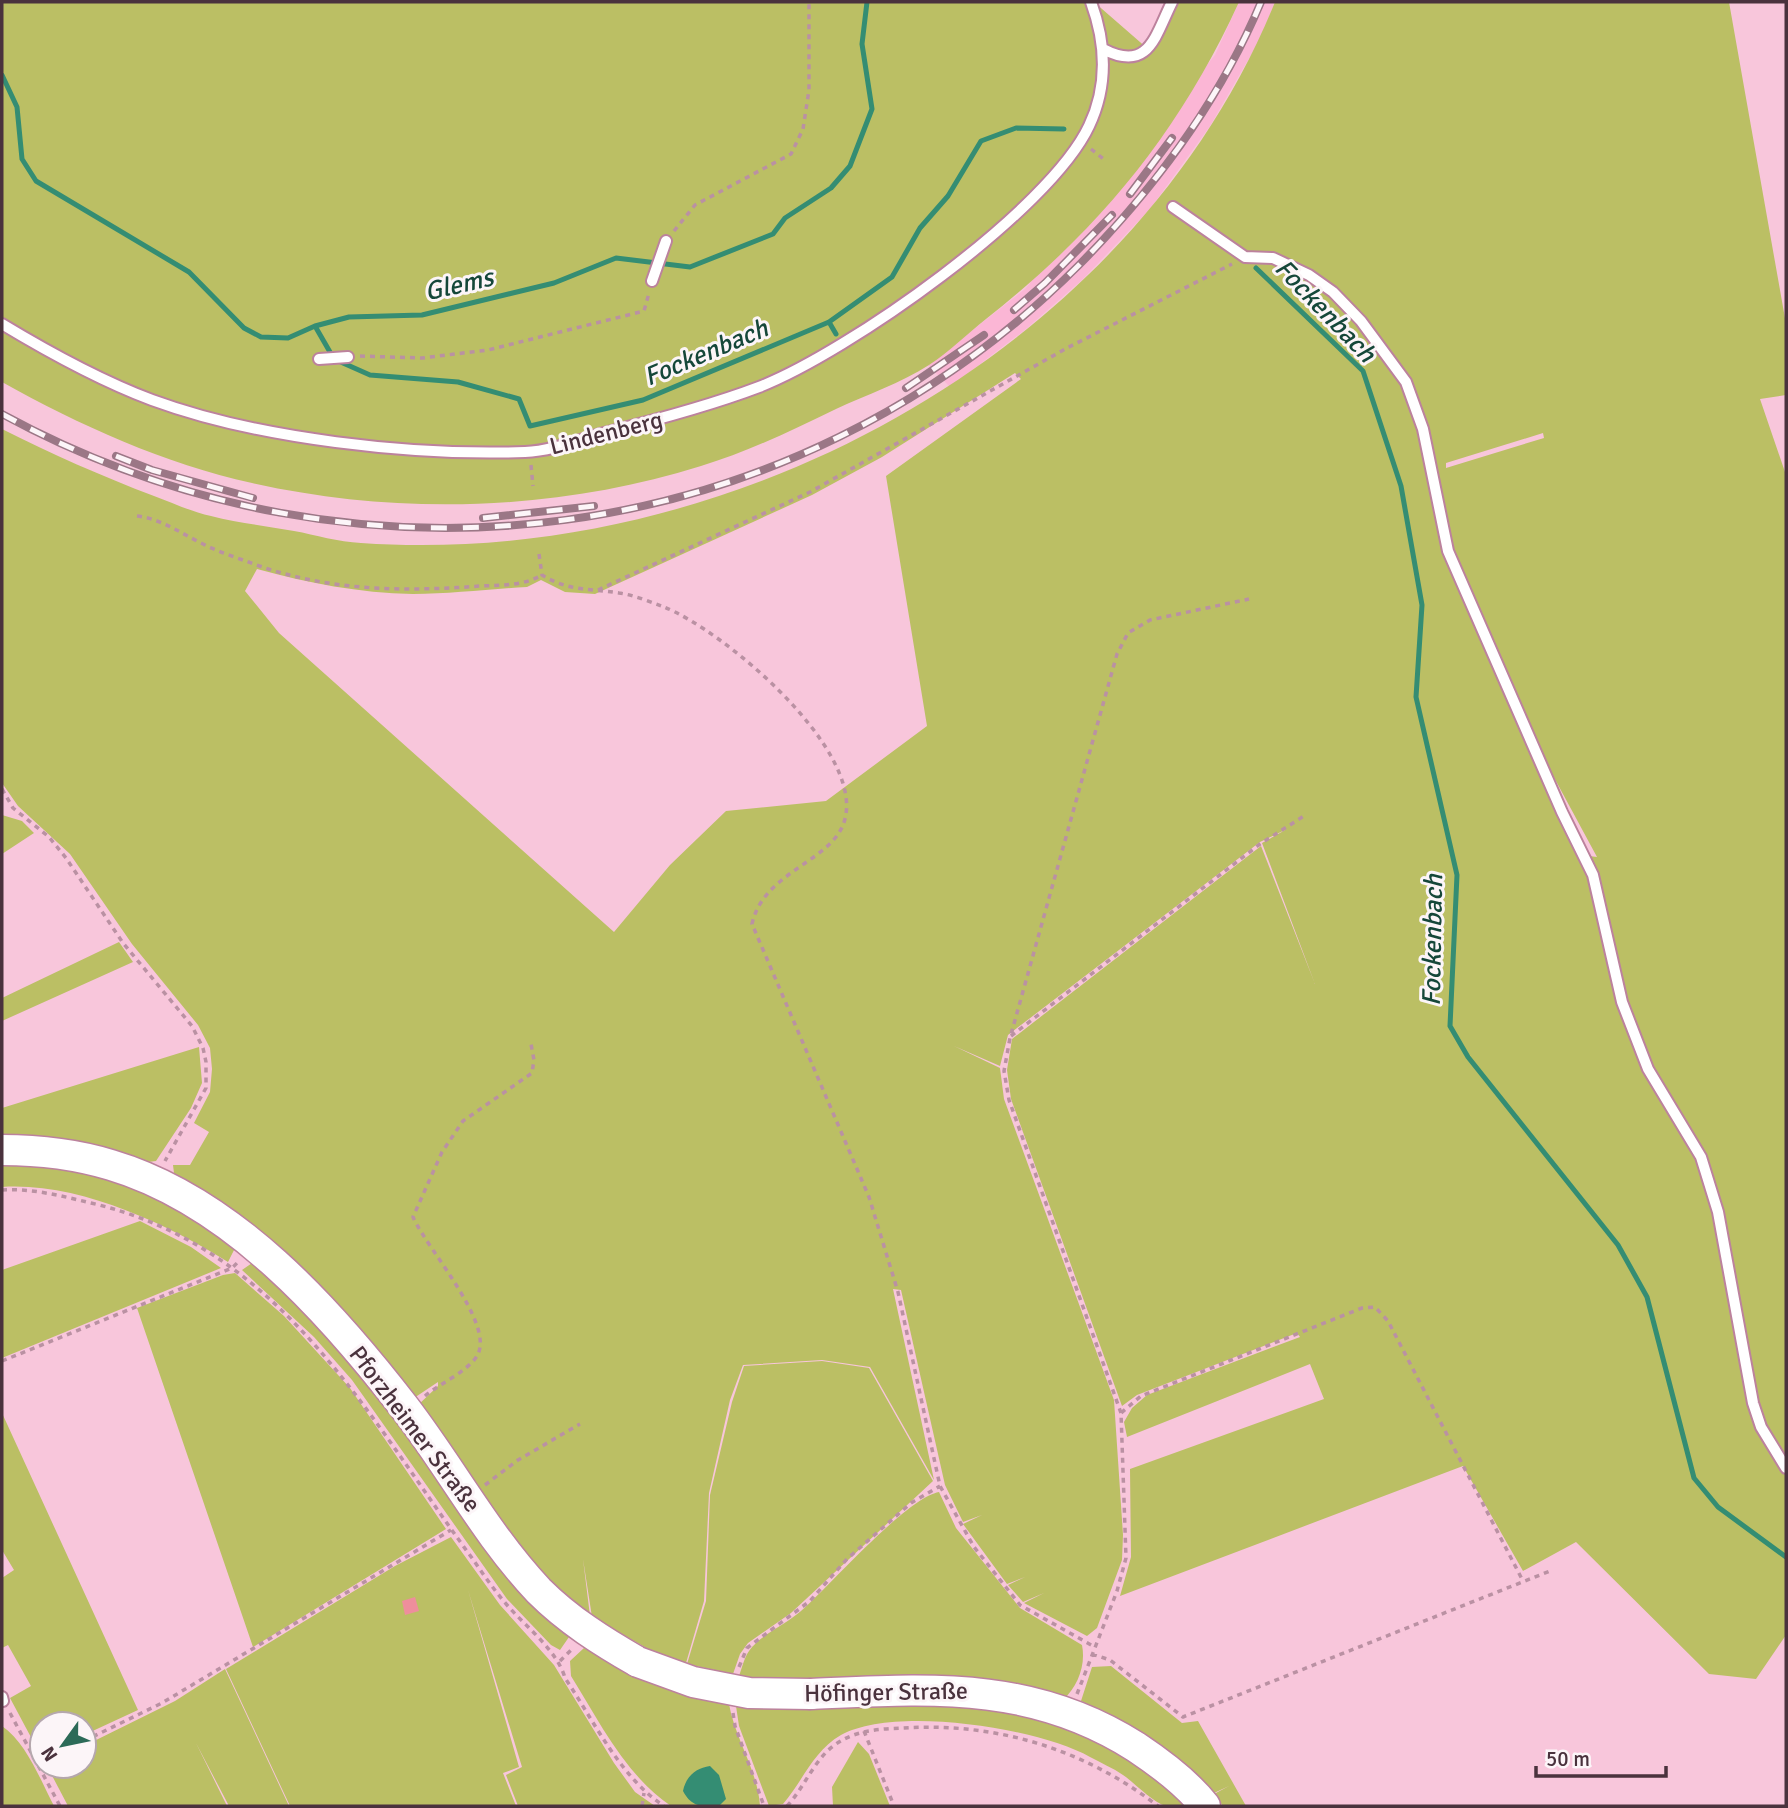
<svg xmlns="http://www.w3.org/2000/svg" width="1788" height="1808" viewBox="0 0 1788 1808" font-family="Signika,sans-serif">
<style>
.built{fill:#fbb6d5}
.green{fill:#bbbf64;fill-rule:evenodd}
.water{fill:#348d73}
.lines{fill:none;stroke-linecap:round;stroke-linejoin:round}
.stream{stroke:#348d73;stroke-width:5}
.building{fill:#ee8e9c}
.lane-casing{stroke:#bc829d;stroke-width:14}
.secondary-casing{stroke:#bc829d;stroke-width:33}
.path{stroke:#ba91a3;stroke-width:3.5;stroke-dasharray:5 5;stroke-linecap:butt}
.lane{stroke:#fff;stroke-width:10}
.secondary{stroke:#fff;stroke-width:30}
.rail-casing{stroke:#9b7786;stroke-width:8}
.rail{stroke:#fcf5f8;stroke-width:5;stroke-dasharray:16;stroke-linecap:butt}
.secondary-bridge-casing{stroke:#bc829d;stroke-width:33;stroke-linecap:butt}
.secondary-bridge{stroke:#fff;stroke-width:30}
.labels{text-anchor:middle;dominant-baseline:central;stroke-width:6;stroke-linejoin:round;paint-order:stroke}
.street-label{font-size:24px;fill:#4a323d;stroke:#fcf5f8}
.water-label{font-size:26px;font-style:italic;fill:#154739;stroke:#fcf5f8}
</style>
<rect width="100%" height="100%" fill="#f8c6db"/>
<path class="built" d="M1239,2H1275L1259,41L1210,126L1150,209L1083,279L1026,329L950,387L928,365L1025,289L1215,55Z"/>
<path class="green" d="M2,2H1094L1148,49L1172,2H1239C1179,133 1099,230 986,319C967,334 949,352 929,365C901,383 866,395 836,409C793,430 747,452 701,466C557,511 400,516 252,483C165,464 79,425 2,382Z
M1275,2H1729L1786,324V395L1760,399L1786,475V1635L1756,1679L1709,1674L1576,1542L1523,1571L1463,1466L1120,1596L1131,1557L1130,1469L1324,1399L1310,1364L1127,1437L1124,1422L1132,1408L1147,1395L1300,1337L1297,1333L1137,1395L1122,1406L1011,1099L1007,1070L1012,1039L1261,846L1315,984L1262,843L1287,829L1260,842L1008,1035L1000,1066L954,1046L1000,1068L1004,1099L1114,1400L1123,1535L1122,1560L1097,1628L1087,1636L1024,1603L1044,1593L1023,1602L1008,1585L1025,1577L1007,1584L963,1524L982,1515L963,1522L945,1485L901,1290L893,1289L934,1480L870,1367L822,1360L743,1365L730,1400L709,1493L704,1601L686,1663L650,1650L592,1617L583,1559L590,1616C518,1559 470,1480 416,1407L438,1386V1382L411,1400L174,1173L173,1165H190L209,1132L194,1123L210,1092L212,1069L210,1048L198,1025L132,944L70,854L18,806L2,783V429C52,454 101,476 154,496C173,503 192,512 211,516C238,523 266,526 294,531C316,535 338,542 361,543C731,569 1133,352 1275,2ZM1015,373L1021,379L886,476L927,726L826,801L726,811L670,865L614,932L279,633L245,591L257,569C308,583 359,593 413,594C450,594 489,589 527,587L541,580L565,592L595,594L812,495L882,457ZM1543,433L1544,438L1446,468V463ZM1549,770H1550L1597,857L1589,856Z
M2,815L22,821L34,833L2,854Z
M119,942L133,962L2,1021V998Z
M199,1047L202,1083L191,1108L156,1161L140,1163L2,1138V1108Z
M31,1160L122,1181L201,1222L235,1248L228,1262C165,1223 78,1182 2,1187V1163Z
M140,1221L191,1247L221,1268L2,1358V1270Z
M255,1261L378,1390L565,1629L569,1637L560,1650L551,1645L507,1599L352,1380L314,1337L242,1270Z
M235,1273L284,1316L350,1388L446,1529L253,1647L137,1308L223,1275Z
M822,1361L869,1368L933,1481L791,1613L748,1643L740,1654L733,1674L687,1664L706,1601L710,1495L732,1402L744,1366Z
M2,1413L138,1710L84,1735V1724H42L41,1756L10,1698L31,1686L8,1645L2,1648V1578L14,1570L2,1550Z
M939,1492L956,1528L1020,1608L1082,1645C1086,1665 1078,1686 1063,1700L798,1684L739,1676C742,1668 744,1658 749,1651C760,1635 785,1625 801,1611C830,1586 906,1498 939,1492Z
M451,1537L500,1605L554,1665L614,1763L635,1792L655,1806H518L506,1775L522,1767L468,1590L519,1767L503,1773L516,1806H290L226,1669L395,1566Z
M584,1648L729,1704C735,1739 758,1771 760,1806H671C626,1776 599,1721 571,1676L570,1661Z
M1111,1666L1182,1723L1198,1721L1246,1806H1223L1214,1794L1229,1786L1214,1793C1174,1754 1133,1724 1081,1701L1092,1667Z
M225,1669L289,1806H229L196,1743L227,1806H68L47,1766H84V1746L175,1701Z
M918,1702C943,1703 969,1702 994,1706C1068,1717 1134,1756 1188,1806C1182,1806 1172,1808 1166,1806C1152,1802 1136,1784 1123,1775C1113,1768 1101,1763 1090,1757C1038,1728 895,1705 841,1735C813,1751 803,1781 783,1804L769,1806L739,1726L736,1706L784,1708Z
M2,1726C26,1742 41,1781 54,1806H2Z
M858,1742L869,1754L890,1806H833L832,1787Z"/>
<path class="water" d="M710,1766L719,1775L726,1799L719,1806C702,1806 692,1808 683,1791C686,1776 696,1768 710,1766Z"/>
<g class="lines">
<path class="stream" d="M2,75L17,107L22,159L36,181L189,272L244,328L261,337L288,338L315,326L349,317L422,315L554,283L616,258L690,267L773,234L785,218L831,188L850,166L872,109L862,44L867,2
M1256,268L1363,371L1401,486L1422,605L1416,697L1457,875L1450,1026L1468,1057L1618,1245L1647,1297L1694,1478L1718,1507L1786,1557
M829,322L836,334
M315,326L334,359L370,375L458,382L519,399L530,426L643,400L829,322L892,277L920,228L948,196L981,141L1016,128L1064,129"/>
</g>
<path class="building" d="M415,1597L419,1611L405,1615L402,1601Z"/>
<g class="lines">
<defs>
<path id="lane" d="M1103,49C1149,73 1155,36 1172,2
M1173,207L1245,257L1273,258L1309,275L1333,292L1361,321L1406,382L1423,429L1448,551L1562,812L1593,875L1622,1002L1648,1069L1701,1157L1718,1212L1753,1403L1761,1427L1786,1468
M652,281L666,241
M2,324C50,353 99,380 152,400C258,439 412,456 525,452C551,451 579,440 604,433C656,420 709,406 759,387C847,353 1049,211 1089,126C1108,86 1106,43 1091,2
M319,359L348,357
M2,1697L3,1701"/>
<path id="secondary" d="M2,1150C39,1150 75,1154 111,1165C232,1201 330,1311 405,1408C451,1468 487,1536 539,1591C568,1620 603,1642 638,1662
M811,1694C929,1689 1031,1680 1136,1747C1160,1763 1187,1783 1205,1806"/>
</defs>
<use href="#lane" class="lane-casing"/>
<use href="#secondary" class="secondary-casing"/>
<path class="path" d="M1091,149L1106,161
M674,231L695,205L791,154L803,129L809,90V2
M360,356L422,358L488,350L644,311L649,293
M531,465L533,486
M137,516C162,519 182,534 205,545C221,553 238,558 254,564C327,591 404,592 480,586C502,585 523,586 542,575
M539,554L542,575C570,592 589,588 619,593C634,595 650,602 664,607C724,631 863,748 845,819C834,862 764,870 752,924L869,1197L898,1292L940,1486L974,1547L1020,1605L1093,1646
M598,590L810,492L1067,348L1232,264
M2,789L13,808L49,837L66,858L123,943L192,1026L203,1048L206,1062V1088L165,1161
M1011,1036L1260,844L1304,816
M2,1190C31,1188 62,1196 91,1203C281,1247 366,1414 472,1558C483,1574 494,1590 507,1605C526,1627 557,1650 565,1678C594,1721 620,1777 664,1806
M2,1361L232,1268L238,1262
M425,1396C439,1384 467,1372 477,1356C496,1325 427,1249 413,1217L442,1152L463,1121L532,1073L534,1060L531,1044
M1121,1413L1009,1100L1004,1071L1010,1038L1117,654L1128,633L1150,620L1249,599
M485,1485L518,1460L580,1424
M1092,1654L1110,1660L1183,1717L1550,1571
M560,1661L574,1647
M739,1667L747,1648L810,1601L847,1559L911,1503L940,1486
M1077,1694L1117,1591L1126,1558L1121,1413L1141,1396L1362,1308L1375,1307L1388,1321L1523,1581
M10,1713L60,1806
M733,1713L735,1726L764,1806
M864,1731L894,1806
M84,1741L162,1703L451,1530
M642,1806L644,1793
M787,1806C805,1787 814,1759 836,1744C856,1730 880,1729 903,1728C996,1722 1084,1749 1158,1806"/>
<use href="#lane" class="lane"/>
<use href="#secondary" class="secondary"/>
<defs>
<path id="rail" d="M1130,194L1172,138
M1014,310L1045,283L1112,215
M906,388L984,335
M2,414C357,607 791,553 1079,265C1153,190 1220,100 1261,2
M116,456L152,470L253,498
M483,518L594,506"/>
</defs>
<use href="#rail" class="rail-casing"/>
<use href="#rail" class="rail"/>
<defs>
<path id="secondary-bridge" d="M638,1662L693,1682L749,1693L811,1694"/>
</defs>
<use href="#secondary-bridge" class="secondary-bridge-casing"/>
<use href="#secondary-bridge" class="secondary-bridge"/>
</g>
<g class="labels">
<g class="street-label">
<text transform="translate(606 433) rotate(-14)">Lindenberg</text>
<text transform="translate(415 1429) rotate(53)">Pforzheimer Straße</text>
<text transform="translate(886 1692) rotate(-1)">Höfinger Straße</text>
</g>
<g class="water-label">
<text transform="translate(459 285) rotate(-13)">Glems</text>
<text transform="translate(1325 311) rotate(46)">Fockenbach</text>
<text transform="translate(706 353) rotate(-23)">Fockenbach</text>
<text transform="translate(1433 940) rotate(-89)">Fockenbach</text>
</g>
</g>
<rect width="1788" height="1808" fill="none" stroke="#4a323d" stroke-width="7"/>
<g transform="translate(63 1745) rotate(237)"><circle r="33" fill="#fcf5f8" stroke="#b5a7ad" stroke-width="2"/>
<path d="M0-5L12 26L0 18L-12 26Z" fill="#2c6a58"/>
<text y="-10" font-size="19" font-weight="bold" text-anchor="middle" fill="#4a323d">N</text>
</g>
<path d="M1536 1766v10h130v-10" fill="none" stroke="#4a323d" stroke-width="3.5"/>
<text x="1546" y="1766" font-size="21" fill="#4a323d" stroke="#fcf5f8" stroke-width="5" paint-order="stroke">50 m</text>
</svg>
